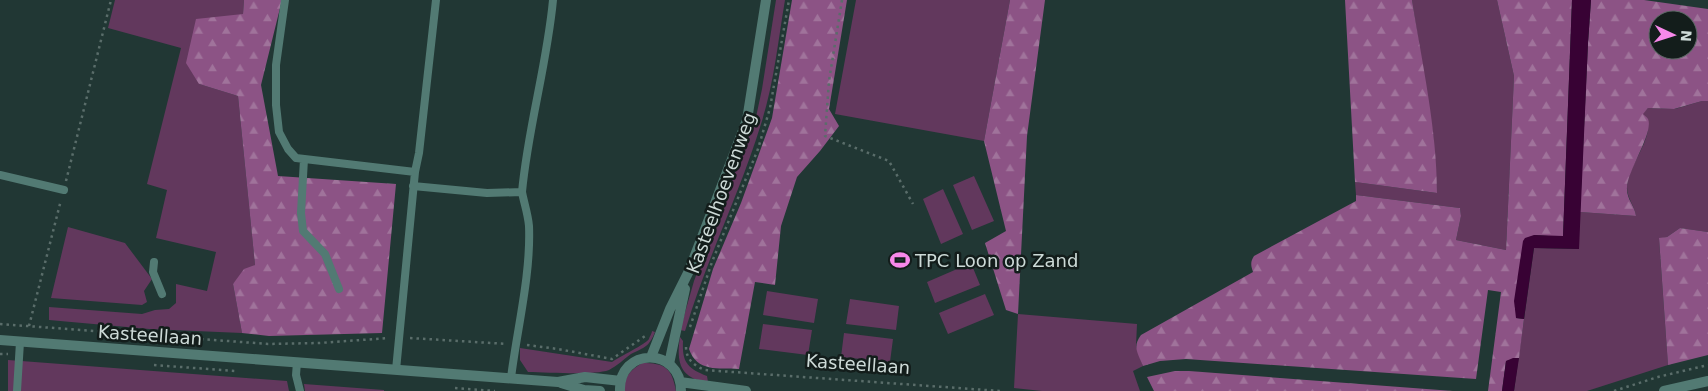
<svg xmlns="http://www.w3.org/2000/svg" width="1708" height="391" viewBox="0 0 1708 391" font-family="'DejaVu Sans',sans-serif">
<style>
.green{fill:#62385d}
.forest{fill:url(#forest-firs);fill-rule:evenodd}
.water{fill:#380234}
.lines{fill:none;stroke-linecap:round;stroke-linejoin:round}
.path{stroke:#5a6d6a;stroke-width:2.5;stroke-dasharray:2.5 4;stroke-linecap:butt}
.service{stroke:#527a73;stroke-width:8}
.tertiary{stroke:#527a73;stroke-width:10}
.labels{text-anchor:middle;dominant-baseline:central;stroke-width:5;stroke-linejoin:round;paint-order:stroke}
.street-label{font-size:18px;fill:#cddad7;stroke:#131d1b}
.poi-label{font-size:18px;fill:#cddad7;stroke:#131d1b;text-anchor:start}
</style>
<defs>
<pattern id="forest-firs" width="22" height="20" patternUnits="userSpaceOnUse" patternTransform="scale(1.25)"><rect width="22" height="20" fill="#8c5385"/><path d="M5 1l3.5 6h-7zM16 11l3.5 6h-7z" fill="#a0739b"/></pattern>
</defs>
<rect width="100%" height="100%" fill="#213734"/>
<path class="green" d="M115,0H244L243,14L199,84L238,96L255,265L233,284L242,333L149,329L49,320V307L142,314L155,310L169,309L176,303V284L207,291L216,252L156,238L167,190L147,184L181,48L108,28Z
M776,0H785C778,41 774,84 761,124C740,193 707,258 686,328L685,331L680,330L694,281L756,117L762,89Z
M856,0H1010L984,141L835,114Z
M1412,0H1497L1514,76L1506,250L1456,240L1461,216L1460,208L1356,195L1355,182L1437,193L1433,134Z
M1702,101H1708V232L1680,228L1667,237L1659,239L1668,365L1587,391H1514L1534,248L1578,249L1580,212L1636,216C1635,206 1627,199 1627,187C1628,165 1654,139 1647,118L1642,114L1648,108L1675,109Z
M974,176L994,221L972,230L953,185Z
M943,189L963,234L941,244L923,199Z
M68,227L125,243L152,279L144,291L147,302L142,305L51,298Z
M971,263L980,285L935,303L927,282Z
M767,291L818,299L814,323L763,315Z
M985,294L994,315L948,334L939,313Z
M850,299L899,306L896,330L846,324Z
M1018,314L1137,324L1136,346L1143,366L1133,371L1140,391H1042L1014,388Z
M763,324L812,330L808,355L759,349Z
M652,331L655,332C649,347 645,347 631,354C624,359 617,366 609,370C592,376 548,372 528,372L520,360V348L612,362C619,357 646,344 649,339C649,338 652,333 652,331Z
M844,333L893,339L890,362L841,357Z
M680,337L683,341C682,362 687,368 707,376L708,382C680,379 676,362 680,337Z
M8,360L287,381L289,391H8Z
M642,363C665,363 672,368 676,391H623C623,377 631,370 642,363Z
M304,384L384,390V391H305Z"/>
<path class="forest" d="M244,0H282L261,85L278,176L396,184L382,333L269,336L242,333L233,284L244,269L255,265L238,96L199,84L186,63L196,19L243,14Z
M792,0H847L829,109L839,126L820,151L797,177L781,226L775,285L755,282L739,369C718,368 697,372 689,349L713,269L741,203L772,118Z
M1010,0H1045L1027,136L1018,314L1006,310L985,243L1006,231L984,141Z
M1345,0H1412C1422,63 1437,129 1437,193L1355,182Z
M1497,0H1572L1563,237L1534,235L1516,318L1524,319L1519,358L1506,361L1502,391H1488L1501,292L1488,290L1476,379L1186,359L1160,361L1143,366C1138,353 1132,347 1141,335L1253,272C1251,266 1250,262 1254,256L1356,201V195L1460,208L1461,216L1456,240L1506,250L1514,76Z
M1591,0H1644L1708,9V101H1702L1674,109L1648,108L1643,114C1644,115 1647,117 1648,119C1654,132 1628,170 1627,187C1626,199 1635,206 1636,216L1580,212L1588,43ZM1658,20H1688V50H1658Z
M1680,228L1708,232V355L1668,365L1659,238L1667,237Z
M1175,371H1189L1453,391H1154L1147,377Z"/>
<path class="water" d="M1572,0H1591L1588,43L1579,249L1534,248L1524,319L1516,318L1514,301L1523,241L1525,238L1534,235L1563,236Z
M1513,358H1519L1514,391H1502L1506,361Z"/>
<g class="lines">
<path class="path" d="M842,0L829,81L825,136L889,161L913,204
M66,181L111,0
M0,324L268,344L319,343L389,338
M29,326L61,200
M690,327L712,262L758,149L770,108L789,0
M410,338L507,344
M527,345L558,349L612,359L645,336
M686,347C686,359 694,366 705,370L1000,391
M0,354H8
M154,365L235,371
M455,388L495,391
M1614,391L1658,377L1708,365"/>
<path class="service" d="M285,0L276,65V105L279,132L288,149L296,158L415,172
M304,159L301,213L303,231L325,254L339,289
M0,175L64,190
M413,186L487,193L522,192C524,203 528,214 529,226C531,275 517,329 511,378
M522,192C528,127 547,65 553,0
M154,262L153,272L162,294
M297,362L296,375L300,391
M396,370L415,172L419,153L436,0
M17,391L20,342"/>
<path class="tertiary" d="M0,340L558,382L585,377L621,381
M651,357L670,309L689,271L747,120L766,0
M669,364L685,289
M680,382L746,391
M561,383L584,390L600,391
M620,391C618,347 681,346 681,391
M1664,391L1708,381"/>
</g>
<defs>
<symbol id="stadium-bare" viewBox="-9 -9 18 18"><path d="M0-5a6.5 5 0 1 0 0 10a6.5 5 0 1 0 0-10ZM-3.5-1.8h7v3.6h-7Z" fill="#f888ea" stroke="#131d1b" stroke-width="2.5" paint-order="stroke"/></symbol>
</defs>
<g fill-rule="evenodd">
<use href="#stadium-bare" x="886" y="246" width="28" height="28"/>
</g>
<g class="labels">
<g class="street-label">
<text transform="translate(721 193) rotate(-70)">Kasteelhoevenweg</text>
<text transform="translate(150 335) rotate(4)">Kasteellaan</text>
<text transform="translate(858 364) rotate(4)">Kasteellaan</text>
</g>
<g class="poi-label">
<text x="915" y="260">TPC Loon op Zand</text>
</g>
</g>
<g transform="translate(1673 35) rotate(94)"><circle r="24" fill="#131d1b" stroke="#5d6966"/>
<path d="M0-4L9 19L0 12L-9 19Z" fill="#f888ea"/>
<text y="-8" font-size="14" font-weight="bold" text-anchor="middle" fill="#cddad7">N</text>
</g>
</svg>
